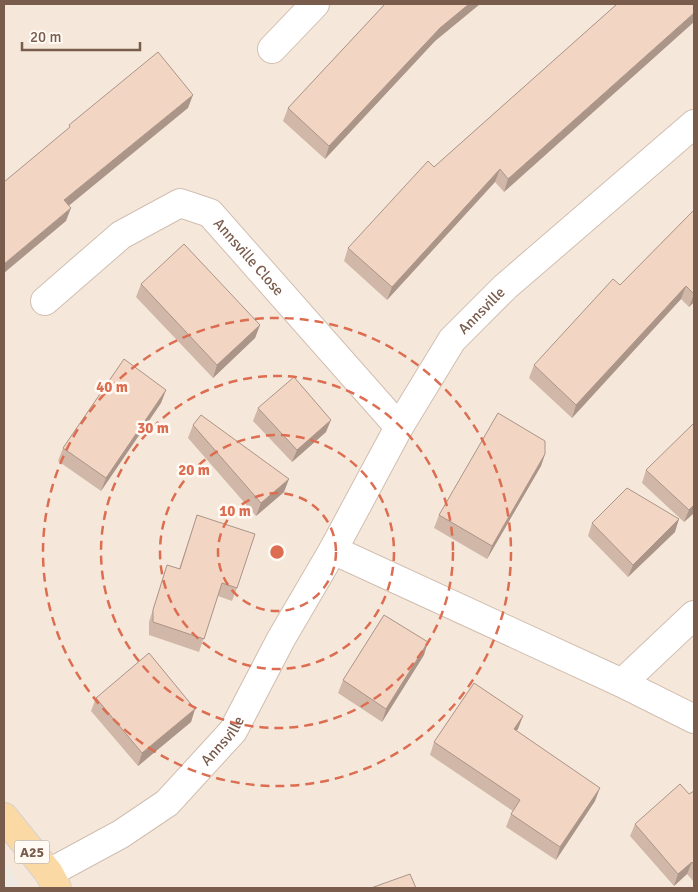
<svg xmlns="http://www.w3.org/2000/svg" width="698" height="892" viewBox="0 0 698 892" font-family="Signika,sans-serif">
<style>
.residential{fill:#f5e8da}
.industrial{fill:#efe9e4}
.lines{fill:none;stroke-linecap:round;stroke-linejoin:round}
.minor-casing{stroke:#d1beb0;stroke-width:30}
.primary-casing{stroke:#dad1cd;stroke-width:30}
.minor{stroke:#fff;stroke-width:28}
.primary{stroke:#fbd9a5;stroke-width:28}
.wall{fill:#d1b7a8}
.shaded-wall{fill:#aa9588}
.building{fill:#f3d5c3;stroke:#aa9588}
.ring{fill:none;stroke:#dc6d51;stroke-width:2.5;stroke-dasharray:9 6}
.labels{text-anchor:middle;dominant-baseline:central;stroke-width:5;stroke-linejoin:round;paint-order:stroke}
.shield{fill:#fffaf3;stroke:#a28b7f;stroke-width:1}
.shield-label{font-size:14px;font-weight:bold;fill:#7a5c4d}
.street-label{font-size:15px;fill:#7a5c4d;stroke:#fffaf3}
.centre{fill:#dc6d51;stroke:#fffaf3;stroke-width:2.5}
.ring-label{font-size:15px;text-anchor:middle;font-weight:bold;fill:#dc6d51;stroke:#fffaf3;stroke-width:5;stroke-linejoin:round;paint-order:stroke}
</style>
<rect width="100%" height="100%" fill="#fdf6ec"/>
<path class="residential" d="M4,4H694V888H4Z"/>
<path class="industrial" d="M4,857L20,888H4Z"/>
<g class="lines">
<defs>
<g id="minor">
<path d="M272,49L315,4"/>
<path id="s1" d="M45,301L121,235L180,203L210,213L399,427"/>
<path d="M333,550L622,683L694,719"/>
<path d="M622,683L694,615"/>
<path id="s2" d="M49,873L121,834L167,803L233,731L281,639L333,550L399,427L452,340L505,287L694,124"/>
</g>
<path id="primary" d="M4,817L49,873L57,888"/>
</defs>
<use href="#minor" class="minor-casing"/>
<use href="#primary" class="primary-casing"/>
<use href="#minor" class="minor"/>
<use href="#primary" class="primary"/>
</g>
<path class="wall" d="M385,4H480L435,41L325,159L283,121L288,108Z
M617,4L504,192L495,182L387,300L344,261L348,248L434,167Z
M694,210V302L689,307L681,299L572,418L529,378L534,365L620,285Z
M141,284L260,325L255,338L213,378L136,297Z
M166,390L161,403L101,491L58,461L63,448Z
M258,408L326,432L292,462L253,421Z
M193,425L284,492L256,516L188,438Z
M545,454L541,466L487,559L434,528L439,515Z
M646,470L694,513L684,522L642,483Z
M197,515L237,588L232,601L218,596L199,652L149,635V622L167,565L179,569Z
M592,523L675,532L628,577L588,536Z
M424,655L382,722L338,693L343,680Z
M96,698L195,709L191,722L138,766L91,711Z
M523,716L516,731L595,801L556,860L506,827L511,814L513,811L430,755L434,742Z
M694,791V882L687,874L674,886L630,836L635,824L689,794Z"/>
<path class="shaded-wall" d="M469,4H480L435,41L325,159L329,146L440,28Z
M694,13V22L504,192L508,179Z
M193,95L188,108L60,213L64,200Z
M500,169L495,182L387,300L392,287Z
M71,208L66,221L4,273V264Z
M686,286L681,299L572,418L576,405Z
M694,294V302L689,307Z
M260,325L255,338L213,378L217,365Z
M166,390L161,403L101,491L106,478Z
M331,420L326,432L292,462L297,450Z
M545,454L541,466L487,559L492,546Z
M289,479L284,492L256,516L261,503Z
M694,505V513L684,522L689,510Z
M679,519L675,532L628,577L633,565Z
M428,642L424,655L382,722L386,709Z
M195,709L191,722L138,766L142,753Z
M523,716L518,729L509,742L514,729Z
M600,788L595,801L556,860L560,847Z
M692,862L687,874L674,886L678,874Z"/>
<path class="building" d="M385,4H469L440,28L329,146L288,108Z
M617,4H694V13L508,179L500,169L392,287L348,248L428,161L434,167Z
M158,52L193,95L64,200L71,208L4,264V182L70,127L69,125Z
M694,210V294L686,286L576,405L534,365L613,279L620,285Z
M184,244L260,325L217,365L141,284Z
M124,359L166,390L106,478L63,448Z
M294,377L331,420L297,450L258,408Z
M498,413L545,441V454L492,546L439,515Z
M201,415L289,479L261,503L193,425Z
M694,423V505L689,510L646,470Z
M627,488L679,519L633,565L592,523Z
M197,515L255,534L237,588L222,583L204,639L153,622V610L167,565L180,569Z
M384,615L428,642L386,709L343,680Z
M149,653L195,709L142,753L96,698Z
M474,683L523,716L514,729L600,788L560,847L511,814L520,800L434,742Z
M680,784L689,794L694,791V865L692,862L678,874L635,824Z
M410,874L416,888H371Z"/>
<g class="ring">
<circle cx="277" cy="552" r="59"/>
<circle cx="277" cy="552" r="117"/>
<circle cx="277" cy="552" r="176"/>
<circle cx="277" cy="552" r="234"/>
</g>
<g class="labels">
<rect class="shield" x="14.5" y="840.5" width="35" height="23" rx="4"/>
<g class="shield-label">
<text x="32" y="852">A25</text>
</g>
<g class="street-label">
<text stroke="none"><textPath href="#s1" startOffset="258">Annsville Close</textPath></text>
<text stroke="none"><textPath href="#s2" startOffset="725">Annsville</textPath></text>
<text stroke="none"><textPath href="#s2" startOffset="221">Annsville</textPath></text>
</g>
</g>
<circle cx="277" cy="552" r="8" class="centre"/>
<g class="ring-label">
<text x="112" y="392">40 m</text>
<text x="153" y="433">30 m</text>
<text x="194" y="475">20 m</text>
<text x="235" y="516">10 m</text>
</g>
<rect width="698" height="892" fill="none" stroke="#7a5c4d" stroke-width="10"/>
<path d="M22 42v8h118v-8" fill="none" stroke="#7a5c4d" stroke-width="2.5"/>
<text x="30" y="42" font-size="15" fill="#7a5c4d" stroke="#fffaf3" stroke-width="4" paint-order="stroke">20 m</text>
</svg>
